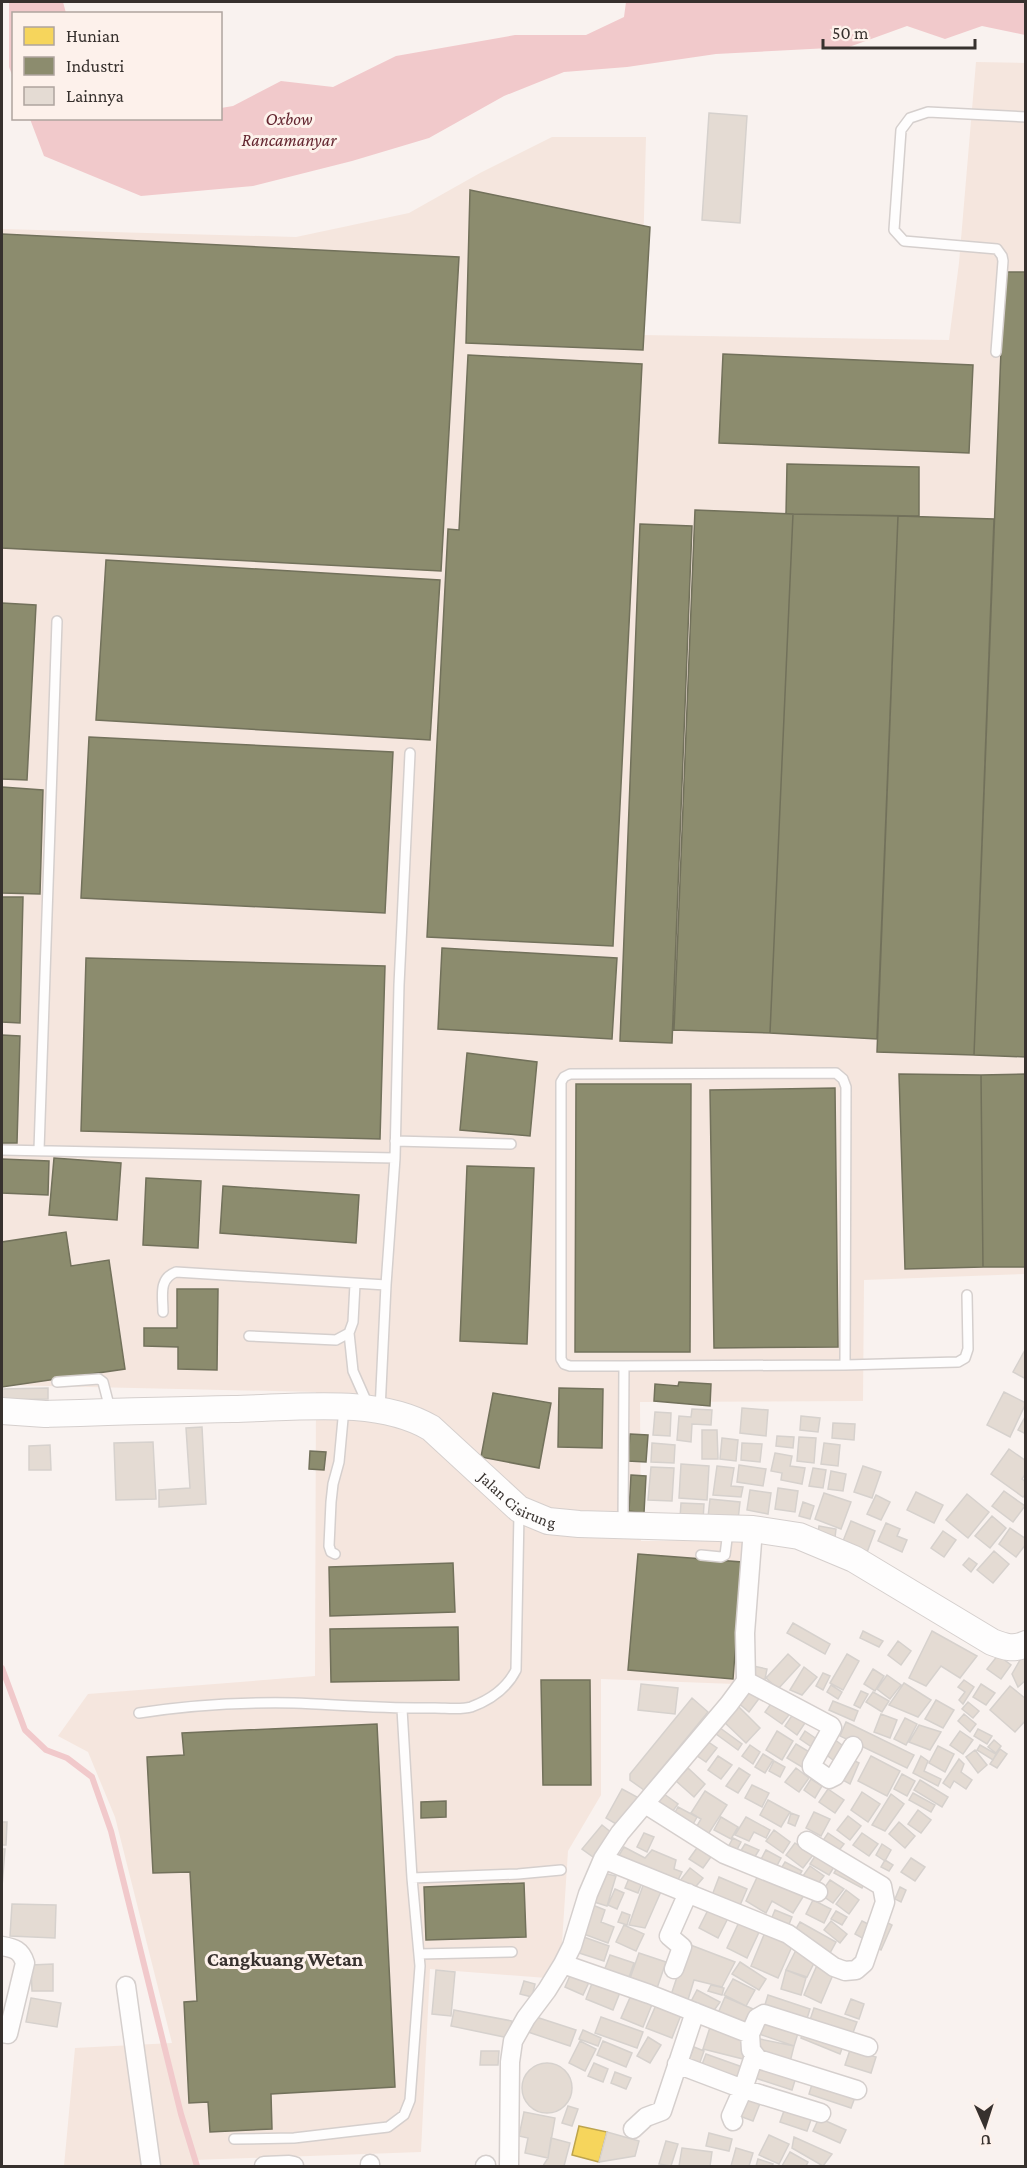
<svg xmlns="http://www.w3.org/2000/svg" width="1027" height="2168" viewBox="0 0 1027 2168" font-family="'Crimson Pro',serif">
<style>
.built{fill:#f5e6de}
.water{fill:#f1c9cb}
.homes{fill:#f6d55c;stroke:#bda44e;stroke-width:1.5}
.industry{fill:#8c8c6e;stroke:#72715b;stroke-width:1.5}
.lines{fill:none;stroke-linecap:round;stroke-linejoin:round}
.stream{stroke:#f1c9cb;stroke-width:6}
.building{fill:#e4dbd3;stroke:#d6d1cd;stroke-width:1.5}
.service-casing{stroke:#d5cfcd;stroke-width:12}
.minor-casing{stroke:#d5cfcd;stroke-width:21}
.secondary-casing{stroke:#d5cfcd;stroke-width:28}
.service{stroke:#fefdfd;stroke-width:9}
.minor{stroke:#fefdfd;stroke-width:18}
.secondary{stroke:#fefdfd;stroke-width:26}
.labels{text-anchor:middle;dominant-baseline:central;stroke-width:6;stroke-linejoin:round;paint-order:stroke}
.street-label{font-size:16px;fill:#37312e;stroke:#fdf1eb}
.water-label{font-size:18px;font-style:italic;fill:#63252f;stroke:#fdf1eb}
.quarter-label{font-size:20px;font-weight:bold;fill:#37312e;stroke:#fdf1eb}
</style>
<rect width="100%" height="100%" fill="#f9f2ef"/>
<path class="built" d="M976,62L1025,63V1274L864,1280L863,1401L640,1402L641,1541L744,1540L735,1684L601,1679V1795L568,1851L562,1943L547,1978L430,1969L421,2152L194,2160V2166H64L75,2048L172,2043L115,1817L88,1752L58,1736L88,1694L315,1676L316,1392L2,1385V229L296,237L409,213L480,173L552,137H646L641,335L949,340L959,263Z"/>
<path class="water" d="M9,2H63L66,13L14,14L13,77L9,67Z
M626,2H1025V35L982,26L945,39L907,26L849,47L716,54L627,67L564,72L504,96L429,138L352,161L253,186L141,196L44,156L30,119L220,118L221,108L233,106L281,81L333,87L396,56L515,35H586L624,17Z"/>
<path class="homes" d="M579,2126L607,2132L599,2162L572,2155Z"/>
<path class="industry" d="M470,190L650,227L643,350L466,343Z
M2,234L459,257L441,571L2,548Z
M1004,272H1026V1057L974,1055Z
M723,354L973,365L969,453L719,443Z
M468,355L642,364L613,946L427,937L448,529L459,530Z
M787,464L919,467V516L786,514Z
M695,510L793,514L770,1033L674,1030Z
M793,514L898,516L877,1039L770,1033Z
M898,516L994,519L974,1055L877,1052Z
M640,524L692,526L672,1043L620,1041Z
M106,560L440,580L430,740L96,720Z
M2,603L36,605L27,780L2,779Z
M89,737L393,752L385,913L81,898Z
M2,787L43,790L40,894L2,893Z
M2,897H23L20,1023L2,1022Z
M442,948L617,958L612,1039L438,1029Z
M86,958L385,966L380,1139L81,1131Z
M2,1035L20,1036L17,1143H2Z
M467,1053L537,1062L530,1136L460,1130Z
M899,1074L981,1075L983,1267L905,1269Z
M1026,1074V1267H983L981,1075Z
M576,1084H691L690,1352H575Z
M835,1088L838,1347L714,1348L710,1090Z
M54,1158L121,1163L117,1220L49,1215Z
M2,1159L49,1161L48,1195L2,1193Z
M467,1166L534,1168L527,1344L460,1341Z
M146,1178L201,1181L198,1248L143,1245Z
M223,1186L359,1195L356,1243L220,1233Z
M66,1232L71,1266L109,1260L125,1369L2,1387V1242Z
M177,1289H218L217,1370L178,1369V1347L144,1346V1328H177Z
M679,1382L711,1384L710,1406L654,1401L655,1384L678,1386Z
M559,1388L603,1389L602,1448L558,1447Z
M493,1393L551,1403L539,1468L481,1457Z
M630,1434L648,1435L646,1462L628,1461Z
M310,1451L326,1452L324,1470L309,1469Z
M631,1475L646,1476L644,1513L629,1511Z
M638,1554L742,1562L733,1679L628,1670Z
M453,1563L455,1612L330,1616L329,1567Z
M458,1627L459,1680L331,1682L330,1629Z
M541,1680H590L591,1785H543Z
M377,1724L395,2087L271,2094L272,2129L210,2132L208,2102L189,2103L184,2002L197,2001L190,1872L153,1873L147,1757L184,1755L182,1733Z
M446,1801V1817L421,1818V1802Z
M524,1883L526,1937L426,1940L424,1887Z"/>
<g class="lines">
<path class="stream" d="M2,1668L25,1730L46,1750L67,1758L92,1777L111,1831L181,2114L197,2166"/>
</g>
<path class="building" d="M709,113L747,116L740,223L702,220Z
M1026,1348V1379L1013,1372Z
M48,1388V1399L2,1400V1389Z
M1004,1392L1026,1403L1010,1437L987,1425Z
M742,1408L768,1410L766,1436L740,1433Z
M692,1409L712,1410L711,1425L692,1424L691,1442L677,1440L679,1416L691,1417Z
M655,1412L671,1413L670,1436L653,1435Z
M801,1416L820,1418L818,1432L800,1430Z
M1025,1417L1026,1418V1434L1018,1430Z
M833,1423L855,1424L854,1440L832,1438Z
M202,1427L206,1504L159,1507V1490L190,1488L186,1428Z
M702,1430H717L718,1459H702Z
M777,1436L794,1437L793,1448L776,1446Z
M799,1437L816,1438L814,1463L797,1461Z
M722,1438L738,1440L736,1461L720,1459Z
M153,1442L156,1499L116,1500L114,1443Z
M652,1443L675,1445L674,1463L651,1462Z
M742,1443L762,1444L760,1462L741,1460Z
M824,1443L840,1445L838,1466L821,1464Z
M50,1445L51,1470H29V1446Z
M1009,1449L1026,1461V1473L1022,1479L1026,1482V1494L1023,1497L991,1474Z
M775,1453L792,1456L790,1466L805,1468L802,1484L781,1480L782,1473L771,1471Z
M681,1464L709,1466L707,1500L679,1498Z
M739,1465L766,1469L763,1486L737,1482Z
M717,1466L734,1468L731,1486L743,1487L741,1497L713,1495Z
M863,1466L881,1472L872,1498L854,1492Z
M651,1467L674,1468L672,1501L648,1500Z
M813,1468L826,1470L823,1488L809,1486Z
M831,1471L846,1474L843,1491L828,1489Z
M778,1488L798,1491L795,1512L775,1509Z
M750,1490L771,1493L768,1514L747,1510Z
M1004,1491L1025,1506L1013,1522L992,1506Z
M916,1492L943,1505L934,1523L907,1510Z
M824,1493L851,1502L841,1529L815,1519Z
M967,1494L989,1512L968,1538L946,1520Z
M876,1495L890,1502L881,1520L867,1514Z
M710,1499L740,1502L738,1520L708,1517Z
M803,1502L814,1506L810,1519L799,1516Z
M681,1503L704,1504L703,1520L680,1518Z
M992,1516L1006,1528L990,1548L975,1536Z
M851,1521L875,1531L866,1555L841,1546Z
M886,1523L900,1529L897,1536L907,1540L902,1552L878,1541Z
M819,1526L836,1529L834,1546L817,1540Z
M1010,1528L1026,1539V1544L1016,1557L999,1544Z
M943,1531L956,1540L944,1557L931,1548Z
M994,1551L1009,1564L993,1583L977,1570Z
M969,1558L977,1564L971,1572L963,1565Z
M793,1623L830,1644L825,1654L787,1633Z
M863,1631L883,1641L879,1647L860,1638Z
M932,1631L977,1656L960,1678L941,1666L926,1686L909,1678Z
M898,1641L911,1651L901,1665L888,1655Z
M1024,1653L1026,1655V1680L1018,1687L1012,1674Z
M788,1654L800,1665L778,1689L766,1678Z
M847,1654L859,1661L843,1690L830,1683Z
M998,1655L1011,1665L1001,1679L987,1669Z
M753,1666L767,1669L764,1684L749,1681Z
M804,1667L817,1677L802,1695L790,1690Z
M873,1669L884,1676L875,1691L864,1684Z
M823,1673L830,1676L823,1690L816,1686Z
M887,1675L901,1685L890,1699L877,1689Z
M964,1680L974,1687L963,1704L959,1700L965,1692L958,1687Z
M904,1683L931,1700L918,1717L889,1705Z
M641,1684L678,1688L675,1714L638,1710Z
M981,1684L995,1693L986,1705L973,1697Z
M746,1685L761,1696L749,1712L736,1701Z
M831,1685L842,1692L838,1699L827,1692Z
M1010,1686L1026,1699V1720L1015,1732L990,1710Z
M861,1691L868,1694L860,1708L854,1705Z
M873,1692L889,1701L882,1712L866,1702Z
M692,1698L708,1712L644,1790L630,1780V1774Z
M775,1698L792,1711L782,1724L765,1712Z
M936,1700L954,1710L943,1728L925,1719Z
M833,1701L858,1711L854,1721L829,1710Z
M968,1702L979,1711L973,1718L962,1709Z
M736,1704L760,1728L746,1743L721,1719Z
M793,1714L805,1723L797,1735L785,1726Z
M881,1714L897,1720L890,1738L874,1732Z
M964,1714L976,1724L970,1732L958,1721Z
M905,1718L917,1724L906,1745L894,1739Z
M846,1722L914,1755L907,1768L840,1736Z
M716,1725L742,1744L738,1750L712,1731Z
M919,1725L941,1732L930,1750L909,1742Z
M978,1729L992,1736L987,1744L974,1736Z
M777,1731L793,1741L782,1760L766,1750Z
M805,1731L821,1742L816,1750L800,1739Z
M960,1731L973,1740L963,1754L950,1745Z
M704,1739L717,1748L706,1762L693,1753Z
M834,1739L847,1749L837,1763L824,1753Z
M994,1740L1001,1746L996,1753L988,1747Z
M796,1744L811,1753L802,1767L787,1758Z
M750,1745L760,1752L753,1764L742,1756Z
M980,1745L996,1754L993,1760L977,1750Z
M938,1746L954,1754L945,1772L929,1763Z
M1000,1749L1007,1754L997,1768L990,1764Z
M975,1750L987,1765L978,1773L966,1757Z
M763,1754L773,1760L765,1773L755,1767Z
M718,1756L732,1765L721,1779L708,1770Z
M871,1756L900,1771L887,1796L858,1781Z
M921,1756L928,1761L924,1771L941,1779L938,1786L913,1773Z
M848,1758L859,1763L850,1784L839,1778Z
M959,1759L964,1764L961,1772L972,1780L966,1789L954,1781L950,1788L943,1783Z
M774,1761L785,1767L780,1777L769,1771Z
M688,1768L705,1784L694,1797L676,1781Z
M739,1768L750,1775L738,1793L726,1786Z
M796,1768L809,1778L799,1792L785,1782Z
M902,1774L915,1781L907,1796L894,1789Z
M811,1779L822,1786L815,1798L804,1790Z
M920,1780L948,1797L942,1807L914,1790Z
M752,1785L769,1793L762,1807L745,1798Z
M622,1789L637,1797L621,1827L606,1818Z
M828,1789L844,1800L835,1813L819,1802Z
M705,1791L727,1805L705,1839L694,1831L701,1819L691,1813Z
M862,1792L880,1804L868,1822L851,1810Z
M913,1793L935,1805L931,1812L909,1800Z
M664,1794L678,1804L670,1815L656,1804Z
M891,1794L904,1804L885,1831L872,1825Z
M768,1800L790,1812L781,1827L760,1815Z
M678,1807L697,1817L692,1826L673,1816Z
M918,1810L931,1820L921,1833L908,1824Z
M814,1812L830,1819L821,1836L806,1828Z
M791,1813L799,1816L795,1826L788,1823Z
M848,1816L861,1826L850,1840L837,1830Z
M721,1817L738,1827L731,1839L714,1830Z
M746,1817L770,1830L766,1838L754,1832L749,1841L735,1835Z
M2,1822H7L6,1845H2Z
M899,1822L915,1836L905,1848L889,1834Z
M602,1825L612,1833L593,1857L582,1849Z
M774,1830L790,1842L783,1853L766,1841Z
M644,1833L654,1837L647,1852L637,1847Z
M828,1833L844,1844L837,1853L822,1842Z
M862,1833L878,1844L869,1856L853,1845Z
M733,1838L741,1842L734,1855L726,1851Z
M795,1843L813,1855L803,1868L786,1855Z
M745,1844L759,1850L751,1863L737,1857Z
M882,1844L891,1850L885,1861L876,1855Z
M699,1845L713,1854L703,1868L689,1859Z
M624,1847L645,1858L652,1850L676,1860L674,1869L682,1872L675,1886L618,1857Z
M2,1849H5L2,1887Z
M766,1850L781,1858L774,1871L759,1863Z
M817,1853L836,1864L829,1875L810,1864Z
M911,1858L925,1867L915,1881L901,1872Z
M885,1860L893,1865L889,1871L881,1867Z
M785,1862L802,1871L796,1881L779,1872Z
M840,1863L868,1878L862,1888L834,1873Z
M810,1866L824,1876L813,1890L800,1880Z
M690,1868L703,1878L692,1891L679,1882Z
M760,1871L806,1892L793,1913L772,1901L766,1913L746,1901Z
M603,1873L616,1876L607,1906L594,1902Z
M630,1876L643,1880L638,1893L625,1888Z
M719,1877L747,1889L738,1910L711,1898Z
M645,1880L663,1887L645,1928L629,1925Z
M830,1880L844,1889L833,1903L820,1894Z
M900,1887L906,1890L901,1902L895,1899Z
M615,1889L624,1893L617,1909L608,1905Z
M846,1890L859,1900L849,1914L836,1904Z
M813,1900L831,1909L824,1923L806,1914Z
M12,1904L56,1905L55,1938L10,1936Z
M590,1904L605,1910L601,1922L614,1927L608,1943L581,1933Z
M711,1904L730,1914L718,1938L699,1928Z
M775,1910L792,1917L787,1929L770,1922Z
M836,1911L847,1917L842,1925L831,1919Z
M622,1912L630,1915L627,1925L618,1922Z
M740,1920L760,1930L747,1958L727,1948Z
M831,1921L847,1934L840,1943L824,1930Z
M862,1921L872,1926L864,1939L855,1934Z
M800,1922L836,1942L830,1953L794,1932Z
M886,1922L892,1925L881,1950L874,1946Z
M624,1925L644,1934L636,1951L616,1942Z
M766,1930L794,1942L778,1978L751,1966Z
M581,1936L609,1946L604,1961L576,1952Z
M688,1944L735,1962L722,1987L694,1980L687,2003L670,1998Z
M797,1948L816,1959L807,1977L786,1970Z
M639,1953L666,1962L655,1994L628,1984Z
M610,1955L634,1963L628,1980L604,1971Z
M740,1962L766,1979L759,1990L732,1974Z
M818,1963L835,1970L821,2003L804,1995Z
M53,1964V1991H32L31,1965Z
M436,1970L455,1972L451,2016L432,2014Z
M786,1970L806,1978L801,1995L781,1989Z
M572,1971L591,1978L583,1995L565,1987Z
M594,1978L621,1990L613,2010L586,1999Z
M733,1979L755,1990L746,2006L724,1995Z
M524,1981L535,1984L532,1997L520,1994Z
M711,1985L724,1988L722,1995L708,1991Z
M697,1990L720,2002L710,2016L688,2007Z
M632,1993L653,2002L643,2027L621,2018Z
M768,1995L810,2009L805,2025L763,2011Z
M725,1997L753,2009L744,2031L716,2018Z
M31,1998L61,2003L57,2027L26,2022Z
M851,1999L864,2004L859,2019L845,2014Z
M656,2005L681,2015L672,2038L646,2028Z
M814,2008L857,2022L851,2038L809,2023Z
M454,2010L512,2021L509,2038L451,2026Z
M533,2016L576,2030L570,2046L528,2032Z
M601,2017L643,2032L637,2048L595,2033Z
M765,2018L799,2030L794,2046L759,2034Z
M712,2021L747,2037L743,2059L703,2049Z
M805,2027L844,2043L840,2054L801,2038Z
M583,2030L601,2038L598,2046L579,2039Z
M648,2037L661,2045L650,2063L637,2056Z
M760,2039L794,2046L790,2062L756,2056Z
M580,2041L596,2049L585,2071L569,2063Z
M603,2041L632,2053L626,2067L597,2055Z
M694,2047L704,2051L699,2065L689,2060Z
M850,2050L876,2057L871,2073L845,2065Z
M481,2051H499L498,2065H480Z
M706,2054L748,2069L742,2084L700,2070Z
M755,2060L797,2074L792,2090L749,2076Z
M522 2088a25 25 0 1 1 50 0a25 25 0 1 1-50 0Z
M594,2063L608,2069L603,2082L588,2076Z
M615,2072L631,2078L626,2089L611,2083Z
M814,2078L857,2092L851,2108L809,2094Z
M744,2094L761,2101L753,2121L737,2115Z
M568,2106L578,2109L572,2126L562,2123Z
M785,2108L812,2117L807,2131L780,2122Z
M524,2112L555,2118L548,2158L525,2153L528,2138L519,2136Z
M819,2118L846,2130L840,2143L813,2131Z
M607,2132L639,2141L635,2156L599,2162Z
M709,2133L732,2139L729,2151L706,2146Z
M769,2135L789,2144L779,2164L759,2155Z
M794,2137L832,2154L823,2166L792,2148Z
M551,2138L570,2143L564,2166H543L548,2158Z
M666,2141L678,2144L671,2166L659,2164Z
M682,2148L712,2152L710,2166H679Z
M736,2148L753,2153L749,2166H731Z
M790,2152L808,2162L806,2166H782Z
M758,2159L773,2164L772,2166H756Z"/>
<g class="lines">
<defs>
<path id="service" d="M996,352L1003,261L1002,256L997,249L904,241L894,230L901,130L910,118L928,112L1026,117
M395,1141L511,1144
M2,1150L395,1158
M39,1150L57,621
M163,1312C163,1296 158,1279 176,1272L386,1285
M349,1333L353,1371L368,1405
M249,1336L336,1340L349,1333L353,1322L355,1284
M624,1366H570L564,1364L561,1359V1082L564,1077L570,1074L836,1073L843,1079L846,1087L845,1365
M57,1382L99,1379L103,1382L110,1409
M380,1410L386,1285L395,1158L399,985L410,753
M623,1523L624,1366L845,1365L958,1362L965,1358L968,1349L967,1295
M335,1554L331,1552L329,1546L331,1502L333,1484L339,1462L344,1408
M701,1555L721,1557L725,1555L728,1531
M139,1713C191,1705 242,1702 294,1703C341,1705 388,1709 435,1708C446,1708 461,1710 471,1707C490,1700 507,1688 516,1670L519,1513
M412,1878L518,1874L561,1870
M419,1954L512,1952
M234,2139L294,2138L388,2127L404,2115L410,2100L420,1966L412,1878L402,1709"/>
<path id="minor" d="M746,1681L831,1726L832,1728L812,1764V1767L829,1779L835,1776L853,1746
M645,1804L724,1854L818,1892
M603,1859L788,1934L834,1967L845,1971L856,1970L864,1963L885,1902L882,1886L807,1841
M2,1946C14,1948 21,1950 25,1963L8,2034L2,2033
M563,1964L649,1994L750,2034L757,2018L764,2014L868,2047
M674,1969L682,1947L669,1936L688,1893
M126,1986L151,2166
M750,2034L751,2050L758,2059L857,2090
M754,2056L743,2089L821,2113
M677,2064L743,2089L731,2116L733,2121
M633,2129L646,2117L662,2111L695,2012
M370,2164V2166
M264,2166L289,2165L294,2166
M485,2166L486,2165
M509,2166L510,2062L513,2041L526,2018L547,1990L563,1964L572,1946L588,1894L603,1859L620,1833L729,1704L746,1681L745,1633L753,1529"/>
<g id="secondary">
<path id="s1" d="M2,1411L45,1414C108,1412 170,1410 233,1409C295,1408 377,1396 431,1428L519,1509L548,1521L579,1524L753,1529L799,1536L854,1559L992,1642C1005,1647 1013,1650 1026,1644"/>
</g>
</defs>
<use href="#service" class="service-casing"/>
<use href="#minor" class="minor-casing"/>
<use href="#secondary" class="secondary-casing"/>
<use href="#service" class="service"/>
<use href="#minor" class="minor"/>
<use href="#secondary" class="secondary"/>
</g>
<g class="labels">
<g class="street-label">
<text stroke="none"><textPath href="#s1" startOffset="546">Jalan Cisirung</textPath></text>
</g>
<g class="water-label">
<text x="289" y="119">Oxbow<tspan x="289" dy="21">Rancamanyar</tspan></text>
</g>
<g class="quarter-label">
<text x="285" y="1959">Cangkuang Wetan</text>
</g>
</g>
<rect width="1027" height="2168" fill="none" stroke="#37312e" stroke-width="6"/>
<rect x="12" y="12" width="210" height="108" fill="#fdf1eb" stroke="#aea49f" stroke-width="1.5"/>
<rect x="24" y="27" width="30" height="18" fill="#f6d55c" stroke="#aea49f" stroke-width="1.5"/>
<text x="66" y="42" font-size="18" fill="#37312e">Hunian</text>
<rect x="24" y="57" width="30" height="18" fill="#8c8c6e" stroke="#aea49f" stroke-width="1.5"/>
<text x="66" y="72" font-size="18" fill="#37312e">Industri</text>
<rect x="24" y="87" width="30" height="18" fill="#e4dbd3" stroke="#aea49f" stroke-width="1.5"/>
<text x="66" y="102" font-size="18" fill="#37312e">Lainnya</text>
<g transform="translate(985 2126) rotate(177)" stroke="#fdf1eb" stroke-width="4.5" paint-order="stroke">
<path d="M0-4.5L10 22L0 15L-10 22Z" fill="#37312e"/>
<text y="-9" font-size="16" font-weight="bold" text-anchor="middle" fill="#37312e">U</text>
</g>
<path d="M823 39v9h152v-9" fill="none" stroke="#37312e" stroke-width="3"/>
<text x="832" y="39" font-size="18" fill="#37312e" stroke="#fdf1eb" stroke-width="4.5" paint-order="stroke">50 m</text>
</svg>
